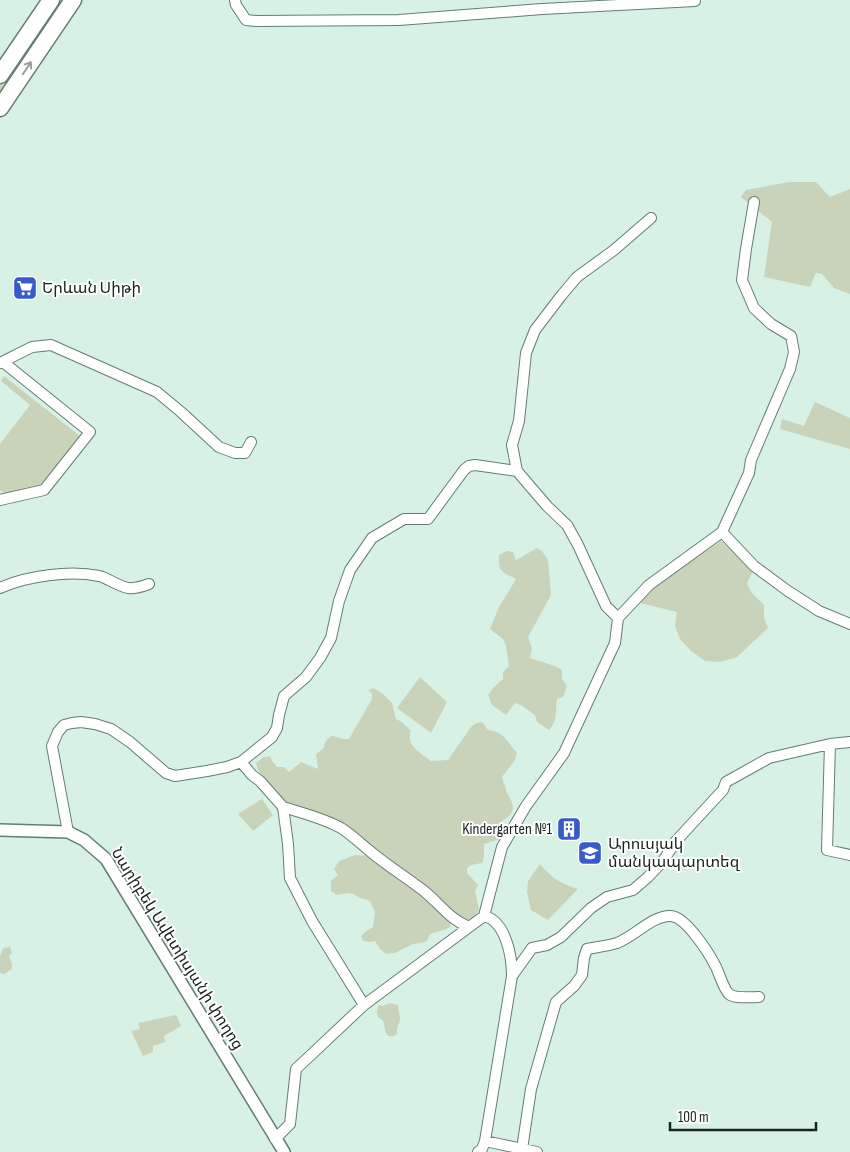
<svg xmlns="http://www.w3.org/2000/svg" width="850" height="1152" viewBox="0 0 850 1152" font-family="'Sofia Sans Condensed','Noto Sans Armenian',sans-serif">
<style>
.green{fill:#c9d3b9}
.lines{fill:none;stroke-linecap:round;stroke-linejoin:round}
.minor-casing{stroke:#657d71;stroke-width:12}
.tertiary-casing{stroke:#657d71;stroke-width:14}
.trunk-casing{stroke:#657d71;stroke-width:19}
.minor{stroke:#fff;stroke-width:10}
.tertiary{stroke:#fff;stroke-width:11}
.trunk{stroke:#fff;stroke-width:16}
.oneway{stroke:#989c9b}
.labels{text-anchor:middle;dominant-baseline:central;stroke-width:4;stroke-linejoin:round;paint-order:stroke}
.poi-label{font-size:16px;fill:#1a2420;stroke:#fff;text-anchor:start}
.street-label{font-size:16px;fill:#1a2420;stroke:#fff}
</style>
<rect width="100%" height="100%" fill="#d7f2e5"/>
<path class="green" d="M58,0H67L0,98V86Z
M789,182H816L830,197L850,189V294L834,288L822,274L816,273L810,287L764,277L772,222L741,197L746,190Z
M4,376L80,436L37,489L7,495L0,490V444L30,405L1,381Z
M815,402L850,418V449L780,429L782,419L804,426Z
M721,541L740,556L753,571L747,583L751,592L764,605V618L768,628L737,657L720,662L705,661L691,651L680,639L675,626L677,612L640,603L642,597L663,579Z
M537,548L542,551L548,560L551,595L528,637L532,648L530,658L555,666L562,670V679L567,686L563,697L557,699C555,713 558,720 549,730L537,722L535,715C529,711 522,704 515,703L506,715L492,705L488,695L494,687L503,679V672L509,666L506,646L503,639L490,629L499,607L516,579C502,572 498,572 499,555L507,551L513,552L516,560Z
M420,677L447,702L431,733L397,708Z
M373,688L382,693L392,703L396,719L402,722L411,731C405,745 421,753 431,761L448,760L471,727L476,723L482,722L488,730C505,732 507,742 517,753L515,760L502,777L507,793L512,802L513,809L510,815L500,823L503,833L502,838L497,840L484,844V856L482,863L471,865L467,868V873L478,885L475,891L479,909L475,917L466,921L451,922L450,927L444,930L430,934L428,939L425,942L413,944L395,953L386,954L380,949L375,941L369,942L363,941L361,937L365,932L373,927L375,912L370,901L358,897L354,894L347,893L337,895L331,891V881L338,875L334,869L339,861L355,855L369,856L358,836L316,814L294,804L282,801L258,770L256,763L264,757L270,756L272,761L277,767H284L289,772L301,762L318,769L316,754L324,748L325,742L331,736C337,736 342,740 349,739L372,699V694L368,690Z
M262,799L273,815L253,831L238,814Z
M540,864C553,879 560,883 578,889L548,920L531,910L527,892L528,881Z
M10,947L12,953L9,956L12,964V969L4,974L0,973V956L3,948Z
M390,1003L398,1005C398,1010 400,1013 400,1018C400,1025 396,1025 397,1034L393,1036H388L386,1033L383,1020C375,1017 376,1011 379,1005L383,1006Z
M176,1015L181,1026L164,1036L165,1042L153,1046V1052L143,1056L131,1031L140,1029L138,1023Z"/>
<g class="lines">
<defs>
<path id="minor" d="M235,0L236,5L246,20L256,21L399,20L542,9L695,1
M0,363L32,347L51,345L157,392L181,412L219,447L235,453H245L251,442
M517,471L512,445L519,421L526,353L535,330L561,296L577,277L614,250L651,218
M0,500L44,490L90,432L3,362
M722,532L749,473L751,460L790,369L794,352L791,336L771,324L754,308L742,280L746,249L754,202
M0,588C26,576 70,570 99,576C102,576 106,579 109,580C126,589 130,591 149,584
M618,618L649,585L722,532L754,566L788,591L819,611L850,624
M830,744L827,850L850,855
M241,762L272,737L277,728L279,715L284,696L306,677L320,658L331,638L339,601L350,570L372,538L404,519H428L464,470L469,466L475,465L517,471L547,506L567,525L578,545L595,582L606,606L618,618
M283,807C302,813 323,818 341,828C352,835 361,844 371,852C388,866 407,878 424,891C440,904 449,919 469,927
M68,832L52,746L58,732L64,725L72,723L81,722L95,724L111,729L130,742L166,773L175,776L207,771L227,767L241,762L252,775L260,781L283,807L288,844L290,878L312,921L364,1005
M484,916L502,847L526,806L564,753L615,643L618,618
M512,976L532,948L547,945L561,937L591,908L607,897L633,890L648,877L663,861L676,841L723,790L726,782L769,758L830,744L850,742
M275,1139L290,1124L296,1069L364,1005L484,916
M485,1141L537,1152
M522,1149L531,1089L556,1002L574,986L582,975L584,958L587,949C597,947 607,946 617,943C635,936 653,915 671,916C686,917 709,953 716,967C719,973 724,990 729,994C735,999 752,997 759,997
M478,1152L482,1149L485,1141L512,976C512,957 506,921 484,916"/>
<path id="tertiary" d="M0,830L68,832L84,840L106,859L284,1152"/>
<path id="trunk" d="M0,75L51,0
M0,108L73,0"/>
</defs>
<use href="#minor" class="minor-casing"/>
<use href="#tertiary" class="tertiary-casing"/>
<use href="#trunk" class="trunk-casing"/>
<use href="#minor" class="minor"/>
<use href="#tertiary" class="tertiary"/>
<use href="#trunk" class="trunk"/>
</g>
<defs><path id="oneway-shaft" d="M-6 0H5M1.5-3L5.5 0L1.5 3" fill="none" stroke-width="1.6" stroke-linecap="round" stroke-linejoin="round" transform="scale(1.25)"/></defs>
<use class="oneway" href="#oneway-shaft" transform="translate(27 68) rotate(-56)"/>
<defs>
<symbol id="supermarket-square" viewBox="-11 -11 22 22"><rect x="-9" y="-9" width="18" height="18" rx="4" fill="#375bcc" stroke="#fff"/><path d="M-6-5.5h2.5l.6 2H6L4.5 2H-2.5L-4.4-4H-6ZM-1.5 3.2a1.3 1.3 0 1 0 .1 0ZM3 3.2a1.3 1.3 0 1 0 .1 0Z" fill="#fff"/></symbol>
<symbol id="building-square" viewBox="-11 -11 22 22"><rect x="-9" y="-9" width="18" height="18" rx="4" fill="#375bcc" stroke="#fff"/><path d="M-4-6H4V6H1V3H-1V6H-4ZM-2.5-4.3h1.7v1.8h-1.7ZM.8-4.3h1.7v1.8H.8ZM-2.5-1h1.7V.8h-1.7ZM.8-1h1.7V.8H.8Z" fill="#fff"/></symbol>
<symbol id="school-square" viewBox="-11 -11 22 22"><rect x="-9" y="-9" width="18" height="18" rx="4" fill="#375bcc" stroke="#fff"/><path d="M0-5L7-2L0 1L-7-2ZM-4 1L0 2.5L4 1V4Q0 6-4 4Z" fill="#fff"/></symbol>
</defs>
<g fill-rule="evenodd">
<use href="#supermarket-square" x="11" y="274" width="28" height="28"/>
<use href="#building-square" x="555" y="815" width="28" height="28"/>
<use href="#school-square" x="576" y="839" width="28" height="28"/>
</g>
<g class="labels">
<g class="poi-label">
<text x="42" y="288">Երևան Սիթի</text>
<text x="552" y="829" text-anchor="end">Kindergarten №1</text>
<text x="608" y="844">Արուսյակ<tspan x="608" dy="18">մանկապարտեզ</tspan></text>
</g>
<g class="street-label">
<text transform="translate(177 949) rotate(58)">Նարիբեկ Ավետիսյանի փողոց</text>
</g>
</g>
<path d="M670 1122v8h146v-8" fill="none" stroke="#1a2420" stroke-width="2.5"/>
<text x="678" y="1122" font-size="15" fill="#1a2420" stroke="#ffffff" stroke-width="4" paint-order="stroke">100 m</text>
</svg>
